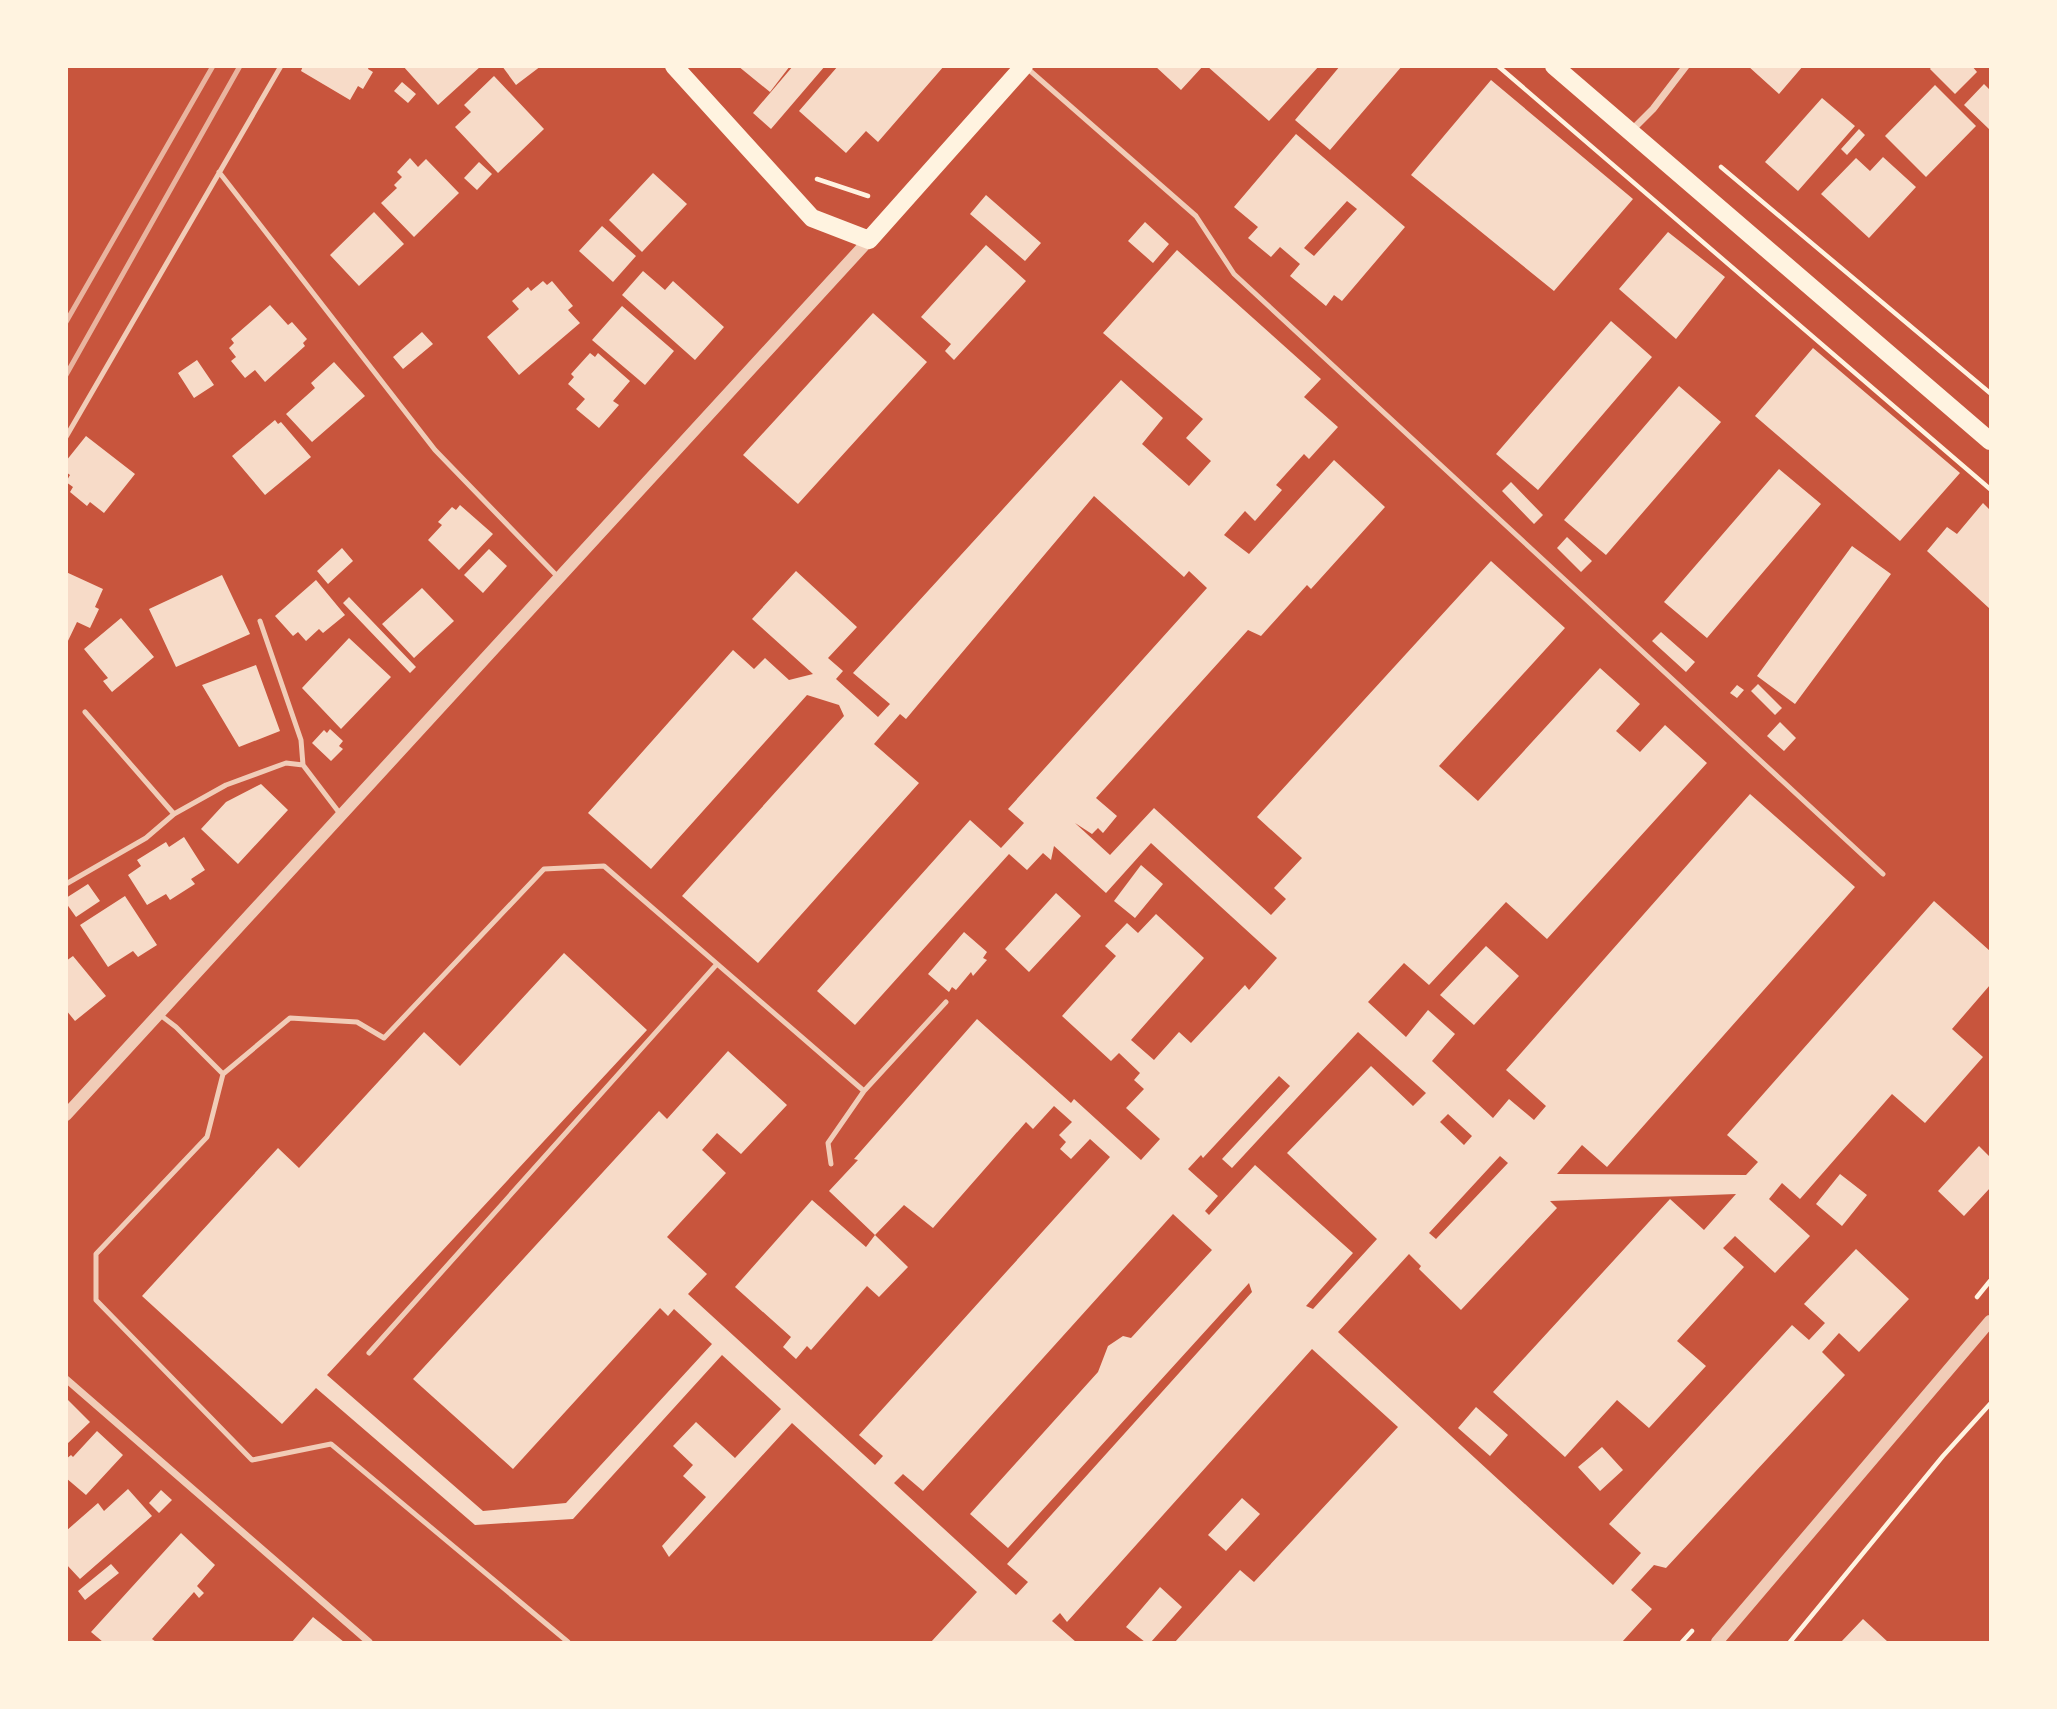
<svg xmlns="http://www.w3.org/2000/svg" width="2057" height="1709" viewBox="0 0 2057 1709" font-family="'Zilla Slab',serif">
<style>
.building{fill:#f7dbc8;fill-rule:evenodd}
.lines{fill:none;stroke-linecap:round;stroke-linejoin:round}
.path{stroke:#fff3e0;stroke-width:4.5}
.service{stroke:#f1ccb7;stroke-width:5}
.minor{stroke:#f1ccb7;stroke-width:7}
.tertiary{stroke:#f1ccb7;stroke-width:12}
.primary{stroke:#fff3e0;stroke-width:18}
.rail{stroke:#e9b49f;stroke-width:5}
</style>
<rect width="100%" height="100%" fill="#c8553d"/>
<path class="building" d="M303,66H369L368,69L373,72L363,89L358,86L350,100L301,71Z
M403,66H481L438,105Z
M502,66H541L516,85Z
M738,66H790L770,92Z
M793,66H825L771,129L753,113Z
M838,66H944L878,142L866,131L846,153L799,111Z
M1155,66H1203L1181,90Z
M1207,66H1319L1269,121Z
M1340,66H1402L1330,150L1295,120Z
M1748,66H1803L1779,94Z
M1932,66H1972L1977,72L1955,94L1930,69Z
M494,76L544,129L498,173L455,127L471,112L464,105Z
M1491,80L1633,199L1554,291L1411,175Z
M402,82L416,94L408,103L394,91Z
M1984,84L1990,90V130L1964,105Z
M1935,85L1976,126L1926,177L1885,136Z
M1822,98L1855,126L1798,191L1765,162Z
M1859,129L1865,135L1847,155L1841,149Z
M1296,134L1405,227L1342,301L1334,295L1326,306L1290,276L1300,264L1280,247L1271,257L1248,238L1258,227L1234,207ZM1347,201L1357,209L1314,256L1304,248Z
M1883,157L1916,187L1869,238L1821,194L1856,158L1870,171Z
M410,158L418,167L426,159L459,193L414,237L381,203L397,188L394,185L402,177L397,172Z
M479,162L492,174L477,190L464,178Z
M653,173L687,204L642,252L609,220Z
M986,195L1041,243L1025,261L970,214Z
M374,212L404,244L359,286L330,255Z
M1145,222L1169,244L1153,263L1128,241Z
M602,226L636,256L613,282L579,251Z
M1668,232L1725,277L1676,339L1619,289Z
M986,245L1026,281L954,360L945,351L951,344L921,317Z
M1177,250L1321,379L1304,397L1338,427L1309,459L1304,454L1276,485L1282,490L1255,521L1245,511L1224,535L1249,554L1334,460L1385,507L1311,589L1307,585L1261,636L1248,630L1096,798L1117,816L1103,833L1098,828L1092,834L1075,823L1110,855L1154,808L1271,915L1286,899L1274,888L1302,858L1257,817L1491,561L1565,628L1439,766L1478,801L1600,668L1640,704L1616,731L1640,752L1665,725L1707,763L1547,939L1506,902L1429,985L1404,963L1368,1002L1406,1037L1428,1010L1455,1034L1432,1061L1493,1118L1509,1099L1534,1120L1546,1106L1506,1070L1750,794L1855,887L1607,1167L1582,1145L1557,1174L1746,1175L1758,1162L1727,1135L1934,901L1990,951V985L1952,1029L1983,1057L1925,1123L1892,1094L1800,1199L1782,1183L1769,1199L1810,1236L1775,1273L1735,1236L1723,1248L1744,1267L1677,1341L1706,1366L1649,1428L1617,1400L1565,1457L1493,1392L1670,1199L1704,1230L1736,1194L1550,1201L1557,1208L1461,1310L1419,1269L1421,1266L1409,1254L1338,1332L1613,1585L1641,1553L1609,1524L1792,1325L1809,1340L1825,1323L1804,1304L1856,1249L1909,1299L1859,1352L1839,1333L1822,1352L1845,1375L1666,1568L1654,1565L1631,1590L1652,1609L1622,1642H1175L1240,1570L1254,1582L1398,1427L1312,1349L1067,1622L1060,1613L1052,1621L1076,1642H931L977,1592L792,1423L669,1557L662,1546L706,1497L683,1476L693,1465L673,1446L696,1422L735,1458L781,1409L722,1355L573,1519L475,1525L316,1388L282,1424L142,1296L278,1148L299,1168L424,1032L460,1066L564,953L647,1030L327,1375L483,1511L566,1503L712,1344L674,1309L668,1316L660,1308L513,1469L413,1379L659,1111L667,1119L728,1051L787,1105L741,1154L717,1133L702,1150L726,1173L667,1237L707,1274L688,1294L875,1465L883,1456L859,1435L1110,1157L1090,1139L1071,1159L1060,1149L1066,1142L1059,1135L1072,1122L1054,1106L1033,1129L1026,1122L933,1228L904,1205L875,1235L829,1191L858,1160L854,1159L977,1019L1071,1103L1074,1099L1141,1160L1160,1139L1126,1108L1144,1089L1134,1080L1140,1073L1119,1053L1111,1061L1062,1016L1116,956L1105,946L1127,923L1138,933L1156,914L1204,958L1131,1040L1154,1060L1179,1032L1191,1043L1245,985L1249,990L1277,958L1151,843L1106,893L1054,846L1051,860L1043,853L1027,870L1009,854L855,1025L817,991L970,820L1001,848L1024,823L1008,809L1207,588L1189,571L1184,577L1094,496L906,719L900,714L874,744L919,783L758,963L682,896L844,716L839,705L807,695L651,869L588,813L733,650L754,669L765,658L789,680L813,674L752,619L796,571L857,627L828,658L843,671L836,679L878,717L890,704L853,673L1121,380L1163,418L1142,444L1189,486L1211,461L1186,438L1203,419L1103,333ZM1358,1032L1426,1093L1413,1106L1371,1066L1287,1153L1377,1239L1313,1309L1306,1306L1353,1253L1255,1165L1209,1215L1205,1211L1218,1196L1188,1169L1201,1155L1203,1158L1279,1076L1290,1086L1222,1159L1232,1168ZM1448,1114L1472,1136L1464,1145L1440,1122ZM1500,1156L1508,1163L1436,1239L1429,1233ZM1173,1214L1212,1250L1131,1338L1123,1336L1108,1346L1098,1372L970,1514L1008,1548L1249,1283L1252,1292L1007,1564L1028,1582L1016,1595L894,1483L903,1474L923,1491Z
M643,271L665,290L673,281L724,327L695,360L622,295Z
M543,281L547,285L552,281L573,306L568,310L580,323L519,375L487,337L519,309L512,301L528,287L531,291Z
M270,305L288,325L292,322L307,339L303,343L305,346L265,382L255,370L245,378L231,361L236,357L229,348L234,343L231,339Z
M622,306L674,351L645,385L592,340Z
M873,313L927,362L798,504L743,455Z
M1611,321L1652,357L1538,490L1496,454Z
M422,332L433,344L403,369L393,357Z
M1813,348L1960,473L1900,541L1755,416Z
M590,353L595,357L598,353L630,381L613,401L619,405L599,428L576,409L585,399L568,384L574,377L571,374Z
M197,360L214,385L194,398L178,373Z
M334,362L365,396L312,442L286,414L315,388L311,383Z
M1679,386L1721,422L1606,555L1564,520Z
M275,420L278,424L281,422L311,457L265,495L232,456Z
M86,436L135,474L104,513L90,502L87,506L70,492L73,487L66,482L70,475L66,472V461Z
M1779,469L1821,504L1707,638L1664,602Z
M1511,482L1543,515L1534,524L1502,491Z
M1983,503L1990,510V609L1927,551L1947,527L1957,534Z
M460,505L493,534L459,570L428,540L442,525L438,522L452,507L456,510Z
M1567,537L1592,561L1581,572L1557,548Z
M1852,546L1891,574L1795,704L1757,676Z
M342,548L353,561L328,584L317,571Z
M489,549L507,566L483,593L464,575Z
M66,572L103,589L95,607L99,609L90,628L77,622L66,645Z
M222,575L250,634L176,667L149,609Z
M316,580L345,615L323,633L319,629L306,641L298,632L293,636L275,616Z
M422,588L454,621L414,658L382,624Z
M349,597L416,667L410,673L343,603Z
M121,618L154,657L112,692L103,681L108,678L84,649Z
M1661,632L1695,662L1686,672L1652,641Z
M349,638L391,677L341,729L302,688Z
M256,665L280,731L239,747L202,685Z
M1758,684L1782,708L1775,715L1751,691Z
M1737,685L1744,690L1737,698L1730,693Z
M1780,722L1796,738L1784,751L1767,736Z
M330,729L343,741L339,746L343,749L331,761L312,743L324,730L327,733Z
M261,784L288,810L238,864L201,829L226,802Z
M184,837L205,870L191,879L195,884L170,900L166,894L147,905L128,875L141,866L137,860L166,842L169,847Z
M1141,865L1163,884L1135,918L1114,901Z
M88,884L100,901L76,917L66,903V898Z
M1056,893L1081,916L1029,972L1005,949Z
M125,896L157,945L138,957L133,951L108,967L80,925Z
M964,932L987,952L983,958L987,960L973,976L971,972L956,990L952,987L949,992L928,974Z
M1486,946L1519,976L1474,1025L1440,995Z
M73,956L106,996L75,1021L66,1010V961Z
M1979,1146L1990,1157V1188L1964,1216L1938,1191Z
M1840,1174L1867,1195L1842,1226L1816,1204Z
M812,1200L866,1247L875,1235L908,1267L879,1297L867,1286L811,1350L807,1346L796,1359L783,1347L791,1337L735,1287Z
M66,1398L90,1422L66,1445Z
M1476,1407L1508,1435L1490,1456L1458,1428Z
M97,1431L123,1455L86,1495L66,1478V1459L71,1455L73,1457Z
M1602,1447L1623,1470L1600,1491L1578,1467Z
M128,1489L152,1516L80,1579L66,1564V1531L98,1503L104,1511Z
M161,1490L172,1500L159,1513L149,1503Z
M1242,1498L1260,1514L1226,1551L1208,1535Z
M181,1533L215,1565L197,1586L204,1593L199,1598L194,1592L152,1639L156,1642H103L91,1632Z
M111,1564L119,1573L85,1600L78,1591Z
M1160,1587L1182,1607L1151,1642H1145L1126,1627Z
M313,1617L344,1642H292Z
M1863,1619L1888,1642H1841Z"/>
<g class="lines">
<path class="path" d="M1498,66L1990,489
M1721,167L1990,393
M817,179L868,196
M1977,1297L1990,1281
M1682,1642L1692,1631
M1790,1642L1943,1456L1990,1404"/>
<path class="service" d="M1028,69L1196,216L1234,274L1883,874
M219,172L435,450L558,577
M66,437L281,66
M260,621L301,740L303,765
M85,712L174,814
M66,884L146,838L174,814L226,785L286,763L303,765L341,815
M159,1014L176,1027L223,1074
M831,1164L828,1143L864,1091L946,1002
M369,1353L717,964
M568,1642L331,1444L252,1460L96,1300V1254L207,1137L223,1074L290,1018L357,1022L384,1038L544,869L604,866L864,1091"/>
<path class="minor" d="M1632,130L1653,109L1686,66
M66,1379L369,1642"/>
<path class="tertiary" d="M66,1115L869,240
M1717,1642L1990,1321"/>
<path class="primary" d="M674,66L812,218L869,240L1024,66
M1554,66L1990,441"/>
<path class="rail" d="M66,322L213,66
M66,375L240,66"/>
</g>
<rect width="2057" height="1709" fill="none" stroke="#fff3e0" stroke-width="136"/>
</svg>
